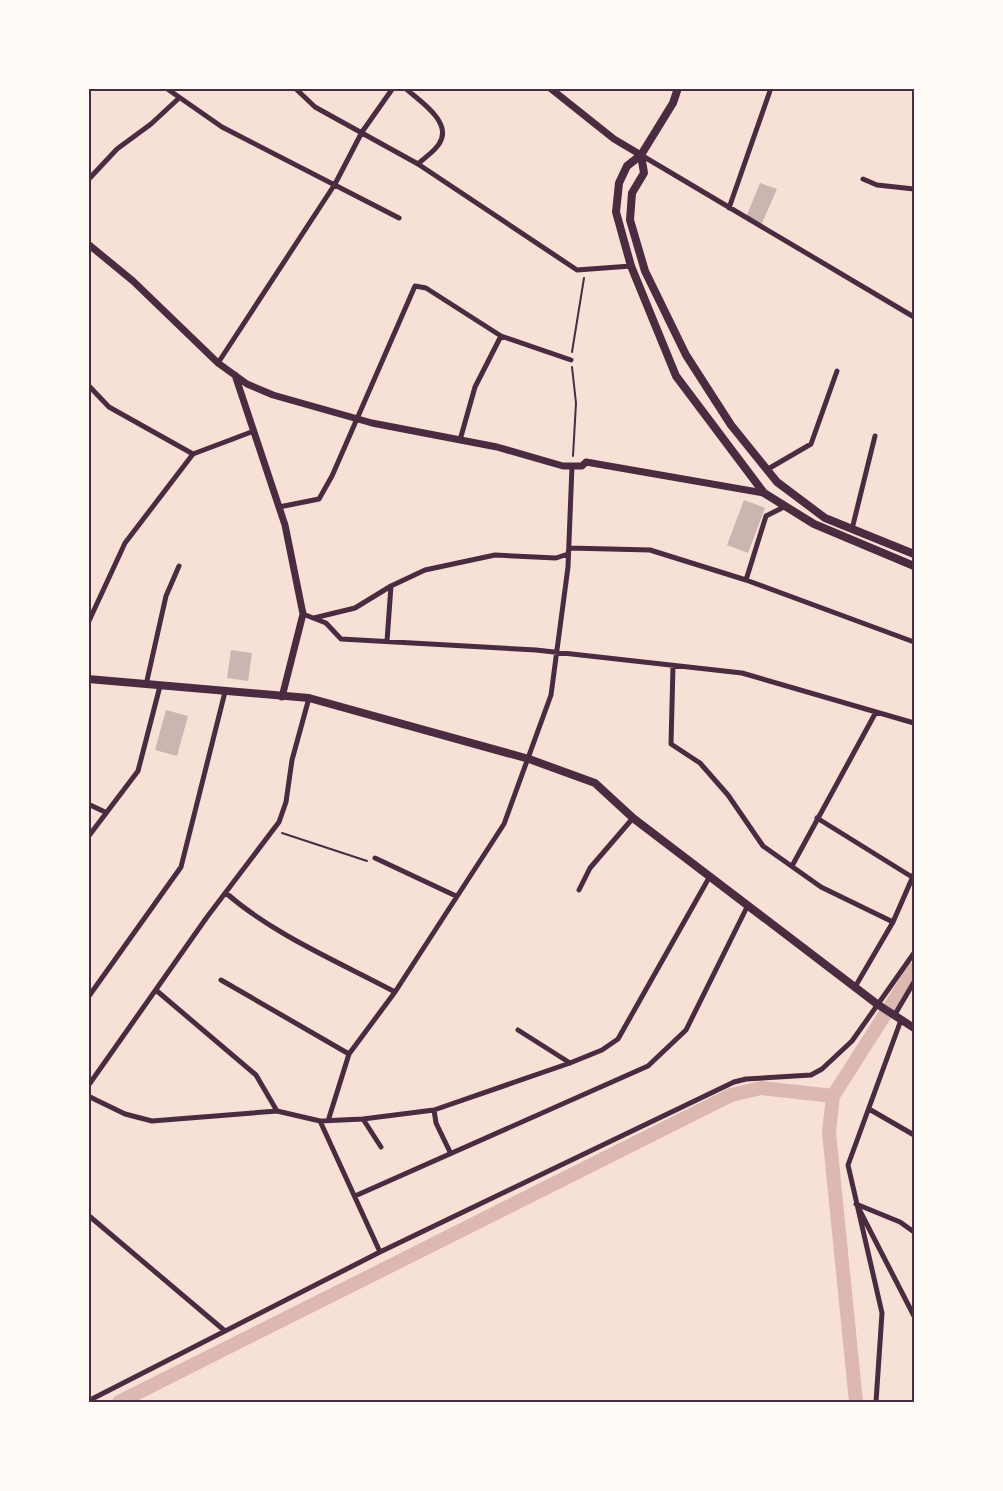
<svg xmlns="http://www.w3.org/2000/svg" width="1003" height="1491" viewBox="0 0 1003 1491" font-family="Overpass,sans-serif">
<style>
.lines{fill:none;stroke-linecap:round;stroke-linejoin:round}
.canal{stroke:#dcb8b0;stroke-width:14}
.building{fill:#ccb4b1}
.path{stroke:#4a2c40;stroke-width:2}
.minor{stroke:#4a2c40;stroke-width:5}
.tertiary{stroke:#4a2c40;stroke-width:7}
.secondary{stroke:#4a2c40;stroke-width:8}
.neatline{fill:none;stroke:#4a2c40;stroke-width:2}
</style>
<rect width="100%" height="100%" fill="#f7e1d7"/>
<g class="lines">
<path class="canal" d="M119,1402L731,1095L761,1088L833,1096
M856,1402L829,1132L833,1096L914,969"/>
</g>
<path class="building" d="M760,183L777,189L762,223L746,217Z
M744,500L765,508L748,553L727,545Z
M231,650L252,653L248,681L227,678Z
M166,710L188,716L177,756L155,750Z"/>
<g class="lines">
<path class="path" d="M572,352L584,278
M572,367L576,403L573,456
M282,833L367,861"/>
<path class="minor" d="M166,88L222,127L399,218
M295,88L315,107L418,164L577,270L631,266
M405,88C418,100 454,122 439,144C434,152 424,158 418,164
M912,88L914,89
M641,155L914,317
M863,179L877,185L914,189
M88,180L117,149L151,124L178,99
M729,208L771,88
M218,363L335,184L362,132L393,88
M88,385L109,407L193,454L254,431
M460,440L475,387L501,336
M768,469L811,444L837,371
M279,507L319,499L332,476L415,286L426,288L501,336L571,360
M852,529L875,436
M746,580L766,516L784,507
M303,614L326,623L341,639L536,650L742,673L914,723
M314,618L355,608L391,586L425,570L495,555L556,558L568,554L569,548L650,550L746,580L914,642
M88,623L125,543L193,454
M387,641L391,586
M673,666L671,744L700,763L728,795L763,846L821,887L893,922
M146,685L166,596L179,566
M88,804L105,812
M817,818L912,877
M88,837L138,771L160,686
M375,858L456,896
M792,866L876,712
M579,890L590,868L633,818
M226,893C274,935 339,962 395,992L504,824L551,695L568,567L572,466
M221,980L349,1054L328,1121
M855,987L893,922L914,874
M157,991L256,1075L277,1111L320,1121
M89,996L181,867L225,692
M894,1016L914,982
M518,1030L570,1063
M349,1054L395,992
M88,1086L207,917L279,822L286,802L292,760L309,698
M88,1096L125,1114L152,1121L277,1111
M869,1109L914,1135
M434,1110L436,1123L450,1152
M363,1119L434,1110L570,1063L602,1050L618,1039L710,876
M355,1196L648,1066L686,1030L748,905
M856,1204L900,1222L914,1232
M860,1211L914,1316
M88,1215L225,1331
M380,1252L320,1121L363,1119L381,1147
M88,1401L380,1252L734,1082L746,1079L811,1075L822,1069L852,1041L914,953
M876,1402L882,1313L848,1165L901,1020"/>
<path class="tertiary" d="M550,88L614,139L641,155
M88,244L133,281L218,363L247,384L273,395L372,423L497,447L563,466H582L586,462L764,493
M235,375L285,525L303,614L282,697"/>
<path class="secondary" d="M678,88L673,103L641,155L627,166L619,183L616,212L631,266L676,376L764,493L814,524L914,566
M641,155L644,173L632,193L630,220L645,271L686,355L731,425L777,482L825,518L914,554
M88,679L309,698L529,759L595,783L633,818L877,1004L914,1028"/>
</g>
<rect width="1003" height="1491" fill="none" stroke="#fffaf5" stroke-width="180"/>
<rect x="90" y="90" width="823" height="1311" class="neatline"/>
</svg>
